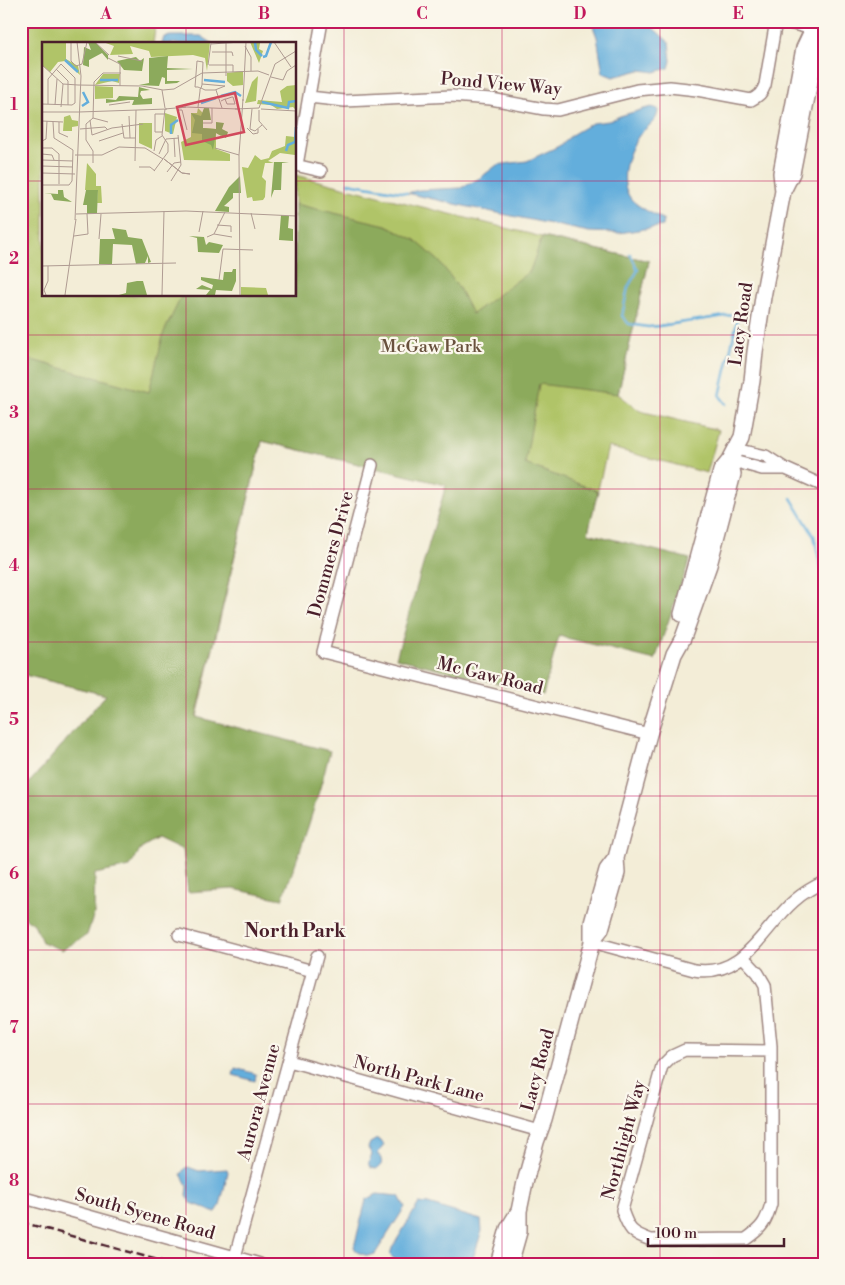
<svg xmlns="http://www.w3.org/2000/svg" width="845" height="1285" viewBox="0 0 845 1285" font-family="'Libre Bodoni',serif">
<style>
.green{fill:#b0c468;stroke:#7d724a}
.forest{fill:#8caa5c;stroke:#6b6444}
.water{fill:#64aedc;stroke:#576684}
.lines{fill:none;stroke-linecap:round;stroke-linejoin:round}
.stream{stroke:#64aedc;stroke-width:2.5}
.minor-casing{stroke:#9e8681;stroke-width:14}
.secondary-casing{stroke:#9e8681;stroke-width:18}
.minor{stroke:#fff;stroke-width:11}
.secondary{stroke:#fff;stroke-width:15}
.rail{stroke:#4a1f2b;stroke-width:2.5;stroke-dasharray:8 4;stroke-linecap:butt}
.grid{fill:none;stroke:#c2185b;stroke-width:1;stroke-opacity:0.55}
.labels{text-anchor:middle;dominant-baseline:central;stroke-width:4.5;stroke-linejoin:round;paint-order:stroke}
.street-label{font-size:18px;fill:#4a1f2b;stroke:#fbf7ec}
.park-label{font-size:18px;fill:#69513d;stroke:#fbf7ec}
.neighbourhood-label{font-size:19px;font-weight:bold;fill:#4a1f2b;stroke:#fbf7ec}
.inset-river{fill:none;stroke:#64aedc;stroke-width:2.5}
.inset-road{fill:none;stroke:#af9b92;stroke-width:1}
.view{fill:#d1495b;fill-opacity:0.15;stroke:#d1495b;stroke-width:2.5}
.inset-edge{fill:none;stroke:#4a1f2b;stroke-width:2.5}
.neatline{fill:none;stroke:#c2185b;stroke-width:2}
.grid-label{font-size:16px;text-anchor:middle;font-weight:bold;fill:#c2185b}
</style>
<rect width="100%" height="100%" fill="#fbf7ec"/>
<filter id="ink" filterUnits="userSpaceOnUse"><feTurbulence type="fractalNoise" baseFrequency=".02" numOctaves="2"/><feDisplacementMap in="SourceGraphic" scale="10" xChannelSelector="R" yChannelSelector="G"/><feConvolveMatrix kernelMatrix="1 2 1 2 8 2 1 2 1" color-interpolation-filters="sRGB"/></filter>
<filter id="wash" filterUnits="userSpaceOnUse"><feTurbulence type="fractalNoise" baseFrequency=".0096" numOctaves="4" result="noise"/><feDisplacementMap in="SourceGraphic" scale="20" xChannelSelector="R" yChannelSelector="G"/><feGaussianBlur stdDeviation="1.12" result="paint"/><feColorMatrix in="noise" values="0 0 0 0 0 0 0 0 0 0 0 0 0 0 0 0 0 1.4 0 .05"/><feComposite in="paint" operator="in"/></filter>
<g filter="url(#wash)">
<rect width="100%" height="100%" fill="#f3edd7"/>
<path class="green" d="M21,21L156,22L153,44H44V295H295V175L542,237L649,261L618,394L640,411L719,430L707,473L608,447L591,519L262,441L197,717L23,790L106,695L21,674Z"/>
<path class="forest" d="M295,204L386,225L415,240L439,261L459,288L472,314L530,271L542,237L649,261L618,394L539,384L525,464L598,491L588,533L690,559L655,660L559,636L543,695L396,658L446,485L262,441L196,717L330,751C317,802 301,851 282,899L233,889L188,892L183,850L158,838L141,848L130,867L95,874L94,914L87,935L62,950L42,942L34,924L21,915V792L106,695L21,674V357L149,392L164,332L182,295H295Z"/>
<path class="water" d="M165,21H214V26L183,27L168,26Z
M591,21H645L669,42L671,61L669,68L655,72L640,70L613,77L603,73L597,37Z
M171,36H201L212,43L162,44L164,37Z
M651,107L658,109C658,121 649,125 641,133C628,149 617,181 631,199C639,208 654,214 664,220L663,226L619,233L589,232L464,206L407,193L419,190L461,188L480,178L497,165L527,161L559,146L573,134L592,123L609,121L620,116Z
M235,1068L256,1074L255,1081L233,1075Z
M377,1139L381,1141L384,1145L378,1153C382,1160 384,1165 376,1169C365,1168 369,1161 372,1155L368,1148L370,1143Z
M188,1167L199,1171L227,1169L228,1172L220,1206L216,1212H212L205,1208L191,1203L187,1195L188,1187L181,1174L185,1168Z
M377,1194L399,1196L405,1207L375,1254L368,1256L357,1252L354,1247L366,1200Z
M419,1203L428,1204L481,1220L482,1231L471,1264C452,1264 402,1270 390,1255L392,1248Z"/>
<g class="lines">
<path class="stream" d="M348,183L407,193
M630,254L638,270L628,287L622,316L629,324L648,327L659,326L732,315L738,317L720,396L726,404
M791,498L814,536L824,583
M824,761V766"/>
</g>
</g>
<g filter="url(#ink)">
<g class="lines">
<defs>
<path id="minor" d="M781,21L813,29
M309,97L345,101L452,96L491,99L544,109L558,110L637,90L670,87L697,90L751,100C759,96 762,93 765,85L776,21
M295,165L321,171
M297,165L322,21
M736,449L766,456L786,469L824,486
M730,460L762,469H786
M372,465L323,652L649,734
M179,935L313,971
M592,942L694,970C744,978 762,929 794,901C803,893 813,887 824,882
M743,957L758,973L765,985L771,1046V1204C766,1222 762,1228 746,1239L651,1240C631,1233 629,1230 622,1210L662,1066L672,1056L685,1050L771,1051
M289,1061L540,1131
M21,1197L260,1264
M235,1257L317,956"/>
<path id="secondary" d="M813,29L816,51L792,173L783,191L781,173L804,48L813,29L814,21
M682,614L721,471L730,460L742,437L752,381L755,352L763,297L783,191
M593,939L601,929L617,873L616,858L649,734L674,654L683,638L709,565L733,474L730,460
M498,1264L508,1229L519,1211
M510,1264L519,1232V1211L525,1182L536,1142L544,1120L592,942V923L607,870L616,858"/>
</defs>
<use href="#minor" class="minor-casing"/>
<use href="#secondary" class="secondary-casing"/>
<use href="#minor" class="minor"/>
<use href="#secondary" class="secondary"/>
<path class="rail" d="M21,1222L172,1264"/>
</g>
</g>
<path class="grid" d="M186,21V44M344,21V1264M502,21V1264M660,21V1264M21,181H44M295,181H824M186,295V1264M21,335H824M21,489H824M21,642H824M21,796H824M21,950H824M21,1104H824"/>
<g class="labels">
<g class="street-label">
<text transform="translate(501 84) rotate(5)">Pond View Way</text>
<text transform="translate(741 324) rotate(-82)">Lacy Road</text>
<text transform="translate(331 554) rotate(-75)">Dommers Drive</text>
<text transform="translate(490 676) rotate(14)">Mc Gaw Road</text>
<text transform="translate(538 1070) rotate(-75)">Lacy Road</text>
<text transform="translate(419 1079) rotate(15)">North Park Lane</text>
<text transform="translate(259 1102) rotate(-75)">Aurora Avenue</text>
<text transform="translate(624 1140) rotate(-75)">Northlight Way</text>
<text transform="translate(145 1214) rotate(16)">South Syene Road</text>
</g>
<g class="park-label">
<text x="431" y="346">McGaw Park</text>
</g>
<g class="neighbourhood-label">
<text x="295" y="931">North Park</text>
</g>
</g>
<g transform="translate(42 42)">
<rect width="254" height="254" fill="#f3edd7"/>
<path d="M0,0H24V17L36,24L38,33L23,19L16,20L8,30L0,23ZM61,0H168L165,29L163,16L151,13L109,15L107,9L88,4L91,12L68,13L72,4ZM208,0L218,1L217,7L221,9L217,21ZM201,29V43L191,44L185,39V31ZM61,32H78L77,41L70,39L53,43ZM216,34L214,59L203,61L210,40ZM254,43V68L251,65L235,67L229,63L215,62L216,58L240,60L238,49L245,44ZM53,44L71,45V56L53,57ZM156,66L161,71V86L174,87V83L179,94L174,91V107L188,112V119L142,118L139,100L149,95V71H155ZM254,69L253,113L238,111L226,119L232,121H223L220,135L224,139L223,155L221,158L211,159L210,155L205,156L200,125L206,126L213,113L219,118L227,116L230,109L243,104L244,94L253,95ZM123,71L135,75L131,92L123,89ZM28,73L30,78L36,79V84L30,85V89H21L22,75ZM97,81H110V107L97,101ZM45,121L54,132V144H59L60,161H55L56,148H43ZM199,245L224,246L226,253H199Z" fill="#b0c468"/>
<path d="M46,0H53L66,13V18L60,11L47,18V25L41,23L42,5L49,8ZM126,14L125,26L151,27L125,28V39H138L135,41L123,42V36L120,35L117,44L97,43L107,41V16ZM94,15L98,19L102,16L100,29L82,28L75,19ZM97,45L108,48L99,49L98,52L101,57L110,56V62L90,63L92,58H86L64,61V57L74,58L77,54L96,55ZM162,66H167L169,78H161V86L174,87V80L182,81L180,87L186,90L184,96L174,91L171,108L169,103L160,99V92L150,91L153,78L149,71L159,74ZM232,120H247L240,121L239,148H232L229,156ZM198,134L199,151H191V156L182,164L187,165V170L173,169L187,145ZM16,148H21L22,155L30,160L12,158L9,152L2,151L16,152ZM44,148H56L55,171L45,172V163H41ZM239,173L247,174L246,186L251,187V199L237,198ZM70,186L84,188L86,195L100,197L109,220L106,221V214L103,221L94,222L90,203L71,202L70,222H57L58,197H73ZM147,194L162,195L164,203L167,200L181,203L177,211L156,210L155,196ZM191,227H194V239L190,249L174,248L173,253H164L168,248L154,247L160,243L170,247L171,243L159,238V235L181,238L182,230H190ZM95,239H101L105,253H77L84,251L85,241Z" fill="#8caa5c"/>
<path class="inset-river" d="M213,0L214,8L220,14M221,15L224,14L229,0M23,18L36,30M58,38H76M162,38L183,40M179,54L193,50L199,54M220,60L246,66L247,60L254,59M159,61L174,56M40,64L46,60L41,50M129,92V83L136,78M244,109L246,103L253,100L254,85"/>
<path class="inset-road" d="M29,0V19L34,24L40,22L45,0M53,0L67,13M232,0L249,25M169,2L199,0M203,4L209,15V29M170,10H190L191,14M76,14L100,19M66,16L78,22V44M0,23L21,42L36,43M166,23L169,1M167,23H191V30M14,27L26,39V63M184,34V0M229,35L241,38L245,29L254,23M160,42L183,44M36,43L100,44L121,48L132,47L160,31L216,29L227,33M120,48L123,66M174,48L180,66M179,59L183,57H184L190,55H191L193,62H185L183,57M201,59L204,0M0,62L30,63L33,61V36L19,22L6,37V62M13,63L15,37M67,63L88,60M19,65L21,42M144,65L196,67M156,65L158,49V47L159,46L160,43V42L161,20L155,19L153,45H156L158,46H159L163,48H173L183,44M123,67L144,65L137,66M193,67L217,66L233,22L254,9M210,67L208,87L213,89L220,83M219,67L254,69M136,68H140L145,88M217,68V79L225,88M0,70H37M37,70L125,67M87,74L88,96M51,76L66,80M48,78L50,93L70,86L101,82M0,79L21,80M17,80V91L26,95M161,81H170V66M80,82L82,96H94M205,86L211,92L216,91V87M38,87L63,85L66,88M120,90H113V72H123M132,96L133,115M0,99L4,97L5,79M57,99L81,91M0,106H10L17,112V142M173,106L197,113M112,109L114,98L120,94M0,112L10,113L12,118M117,112L124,97L137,96M33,113H60L77,105L103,106L121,117M122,117L140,131L148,132L140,131L122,117M0,118L31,119M93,119L94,68M51,121V109L44,98V82L51,76L52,40L61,31H79M0,124L31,125M97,125H108L113,129M112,129L126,110V102L120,93L123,67M125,130L132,121L139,120M0,131L33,132M129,139L139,123L136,93M0,143H27L30,139L31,108L12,96L11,80M209,171L213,187M34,172L144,169L254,174M33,178L39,34L35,0M175,183L189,184V190M157,190L161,169M172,192L190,195M32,194L46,192L45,172M165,195L172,192L183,170M57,197L59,172M181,207L211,208M0,224L134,221M177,238L181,207M4,253L2,248L6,239V224M23,253L34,177M120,253L122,169M198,253L197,113L201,57M253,253L254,129"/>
<path class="view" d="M193,51L202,90L144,103L135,65Z"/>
<rect width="254" height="254" class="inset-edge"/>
</g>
<rect width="845" height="1285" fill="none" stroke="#fbf7ec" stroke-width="55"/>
<path d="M648 1238v8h136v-8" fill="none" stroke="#4a1f2b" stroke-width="2.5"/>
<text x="655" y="1238" font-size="15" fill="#4a1f2b" stroke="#fbf7ec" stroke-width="4" paint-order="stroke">100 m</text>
<rect x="28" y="28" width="790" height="1230" class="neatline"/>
<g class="grid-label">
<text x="106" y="19">A</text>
<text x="264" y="19">B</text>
<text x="422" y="19">C</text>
<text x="580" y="19">D</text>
<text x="738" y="19">E</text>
<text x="14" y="110">1</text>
<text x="14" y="264">2</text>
<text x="14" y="418">3</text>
<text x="14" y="571">4</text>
<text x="14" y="725">5</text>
<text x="14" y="879">6</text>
<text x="14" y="1033">7</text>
<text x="14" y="1186">8</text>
</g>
</svg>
